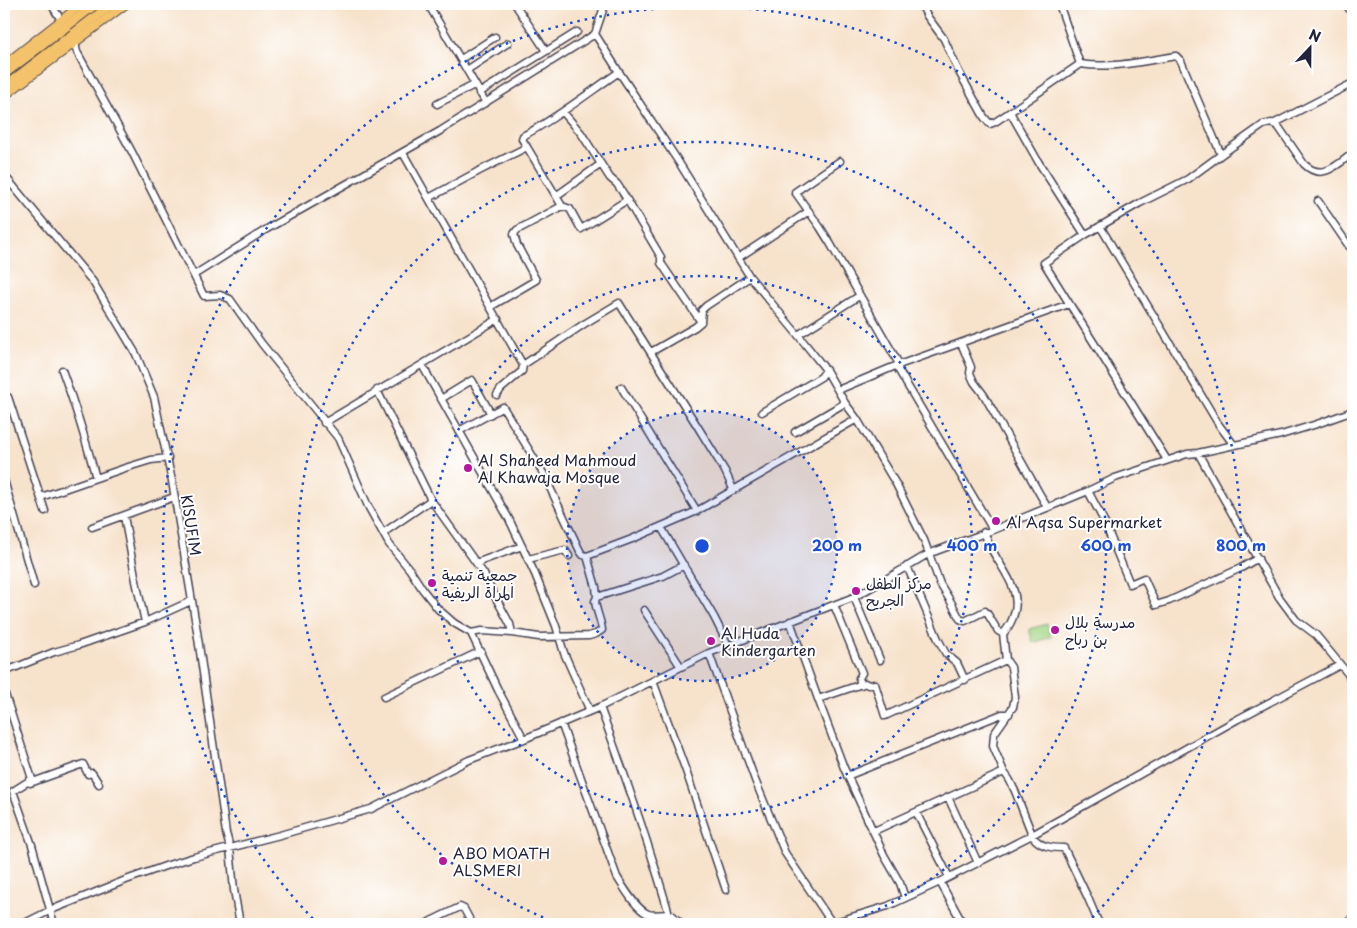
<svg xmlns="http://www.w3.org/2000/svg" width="1357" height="928" viewBox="0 0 1357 928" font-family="'Playpen Sans','Playpen Sans Arabic',sans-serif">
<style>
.green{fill:#a3d583;stroke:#627c5f}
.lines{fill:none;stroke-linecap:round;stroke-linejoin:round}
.minor-casing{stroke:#423f51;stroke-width:9}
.major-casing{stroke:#423f51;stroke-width:10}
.highway-casing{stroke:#423f51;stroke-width:11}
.minor{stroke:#fff;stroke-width:6}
.major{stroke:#f4c26a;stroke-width:8}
.highway{stroke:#f4c26a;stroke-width:9}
.ring{fill:none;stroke:#1d4ed8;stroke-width:2.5;stroke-dasharray:2.5 5}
.poi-dot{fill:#b5179e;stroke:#fff;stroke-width:2}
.labels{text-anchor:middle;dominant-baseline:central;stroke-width:4;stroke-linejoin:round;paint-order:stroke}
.poi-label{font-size:15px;fill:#22223b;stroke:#fff;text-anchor:start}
.street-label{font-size:15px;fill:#22223b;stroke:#fff}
.centre{fill:#1d4ed8;stroke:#fff;stroke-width:2.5}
.ring-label{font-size:15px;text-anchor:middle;font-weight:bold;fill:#1d4ed8;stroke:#fff;stroke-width:4;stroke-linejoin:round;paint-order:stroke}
</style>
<rect width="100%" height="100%" fill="#fff"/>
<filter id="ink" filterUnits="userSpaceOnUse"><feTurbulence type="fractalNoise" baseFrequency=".02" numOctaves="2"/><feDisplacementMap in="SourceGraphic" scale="10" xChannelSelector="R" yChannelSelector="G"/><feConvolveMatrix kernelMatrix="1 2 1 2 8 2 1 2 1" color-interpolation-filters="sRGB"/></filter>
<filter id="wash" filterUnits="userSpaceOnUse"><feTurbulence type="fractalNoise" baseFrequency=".0096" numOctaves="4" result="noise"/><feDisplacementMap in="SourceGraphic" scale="20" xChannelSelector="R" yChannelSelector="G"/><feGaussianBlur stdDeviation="1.12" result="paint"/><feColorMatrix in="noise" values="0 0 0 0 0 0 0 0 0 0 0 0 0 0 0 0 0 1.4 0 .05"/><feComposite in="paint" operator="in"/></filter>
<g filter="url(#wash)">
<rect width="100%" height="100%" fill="#f7e2cb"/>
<path class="green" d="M1047,624L1051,637L1033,643L1029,629Z"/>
</g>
<g filter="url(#ink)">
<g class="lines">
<defs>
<path id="minor" d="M51,4L61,20
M428,4L486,103
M515,4L546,51
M605,4L595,34L619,72L678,161L750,277L798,335L826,370L845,403L857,419L896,484L924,540L940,584L951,602L960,619L965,621L985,611L987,613L998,631L1003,634
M921,4L927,16L944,39L958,70L984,117L990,124L995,122L1010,112L1039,163L1085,235L1044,263L1167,460
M1059,4L1080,64C1112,69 1144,61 1176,56L1181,61L1220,152L1222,154L1263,125L1271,123L1278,126L1304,164C1322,182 1338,164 1353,153
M1345,4L1353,13
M76,41V48L77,52L132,152L204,296L220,295L230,299L262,344L338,438L368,506L389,544L410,570L423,590L438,609L454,623L471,633L498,690L524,739
M461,59L495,37
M467,70L508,43
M479,93L577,32
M437,104L474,85
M563,112L581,133L610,178L617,184L623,193L661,257V263L701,322
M1010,112L1080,64
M1273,124L1353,83
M527,147L562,206L570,209L581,229L627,200
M403,153L523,365L522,371L501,389L497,395
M840,161L795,192L820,227L830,243L899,364L898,369L906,383L993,530
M4,175L93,282L136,354L154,397L172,481L197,631L226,833L230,848L234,890L240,924
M556,196L601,164
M429,198L479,171L527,147L522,139L523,136C557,118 587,94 619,72
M1318,201L1353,252
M1100,226L1219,425L1234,445
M1085,235L1140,203L1188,179L1222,154
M738,258L809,211
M194,275L267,229L440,131L595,34
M490,307L536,280L517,245L514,234L517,230L562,206
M798,335L859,296
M961,343L971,367L970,373L974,382L984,395L1047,507
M651,352L695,327L701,322L702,310L706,306L750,277
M422,365L509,519L535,574L556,626L564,653L590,711
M523,365L584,324L619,303L696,424L725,471L733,489
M62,370C75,405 86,441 96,478
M621,387L697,511
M377,390L431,500L484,574L486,580L510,624L512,633
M838,390L893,367L1069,304
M8,397L45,511
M441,399L472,380L491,414
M762,412L821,377L826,370
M324,423L498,319
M459,431L503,407L543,473L580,551L583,555L587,556L596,587L597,597L595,601C596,611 601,620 602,630L596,634L589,636L539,637L512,633L482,631L471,633
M795,432L845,403
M1198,453L1279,597L1296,620L1316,635L1348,674L1353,684
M4,480L34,585
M1088,491L1103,519L1130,584L1144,578L1156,605L1169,601L1241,568L1258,558
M41,497L125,468L151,460L168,458
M124,516L136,581L145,622
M92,527L174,497
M661,527L714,617L728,645
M984,532C987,541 991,549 996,557C1006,574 1021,593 1014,614C1012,622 1008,628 1003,634L1006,660L1011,667L1015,697L1013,707L994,734L993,746L1004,772L1009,779L1015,791L1033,837C1041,847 1052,848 1064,848L1088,898L1099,924
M383,533L431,500
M587,556L632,539L697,511L857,419
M528,559L565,550L569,556
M476,563L522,546
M907,566L938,639L946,654L957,663L965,680
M597,597L663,576L684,565
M854,597L880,660
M834,605L862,673L859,678L861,685
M644,610L681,667
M790,621L818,699L844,768L884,855L900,883L905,898
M709,653L755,780L785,853L832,923
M4,672L54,652L79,645L145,622L191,601
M653,681L686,771L726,890
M4,691L32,779L13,791L32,845L54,924
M384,697L481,651
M818,699L865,683L868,685L875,684L885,716L1006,660
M600,707C625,775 649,844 669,914
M561,723L617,877C624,888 636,909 648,914C655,916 664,913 672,915L682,924
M847,776L1002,714H1009
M30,783L83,764L88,774L92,773L99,784
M948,797L978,863
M916,812L949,877
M874,831L1004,772
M940,882L1032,835L1238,719L1340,665
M23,924L51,910L126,880L168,865L194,857L280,835L371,809L469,760L524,739L600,707L709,653L854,597L881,582L928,554L993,530L1088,491L1115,478L1187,454L1198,453L1281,435L1317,424L1353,411
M429,924L428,923L431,921L460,907L464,909L472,924
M831,924L832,923L888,906L940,882L963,924
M1347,924L1353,917"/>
<path id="major" d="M4,65L82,4
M4,96L126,4"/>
<path id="highway" d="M4,74L96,4
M4,87L112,4"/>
</defs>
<use href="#minor" class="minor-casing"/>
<use href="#major" class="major-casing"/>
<use href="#highway" class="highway-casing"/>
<use href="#minor" class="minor"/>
<use href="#major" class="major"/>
<use href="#highway" class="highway"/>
</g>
</g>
<circle cx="702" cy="546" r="135" fill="#1d4ed8" fill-opacity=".12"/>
<g class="ring">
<circle cx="702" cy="546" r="135"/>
<circle cx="702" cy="546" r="270"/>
<path d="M557 923A404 404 0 1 1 847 923"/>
<path d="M318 924A539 539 0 1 1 1086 924"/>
</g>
<g class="poi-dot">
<circle cx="468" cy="468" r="5"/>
<circle cx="996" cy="521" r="5"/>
<circle cx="432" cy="583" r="5"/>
<circle cx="856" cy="591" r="5"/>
<circle cx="1055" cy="630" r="5"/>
<circle cx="711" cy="641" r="5"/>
<circle cx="443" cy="861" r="5"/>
</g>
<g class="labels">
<g class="poi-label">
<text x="478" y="459">Al Shaheed Mahmoud<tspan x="478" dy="17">Al Khawaja Mosque</tspan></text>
<text x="1006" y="521">Al Aqsa Supermarket</text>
<text x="442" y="574">جمعية تنمية<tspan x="442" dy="17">المراة الريفية</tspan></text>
<text x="866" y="582">مركز الطفل<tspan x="866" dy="17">الجريح</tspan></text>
<text x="1065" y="621">مدرسة بلال<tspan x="1065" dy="17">بن رباح</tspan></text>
<text x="721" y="632">Al Huda<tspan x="721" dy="17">Kindergarten</tspan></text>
<text x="453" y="852">ABO MOATH<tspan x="453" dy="17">ALSMERI</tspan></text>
</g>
<g class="street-label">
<text transform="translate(192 525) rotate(81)">KISUFIM</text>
</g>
</g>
<circle cx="702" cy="546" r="8" class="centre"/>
<g class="ring-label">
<text x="837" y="551">200 m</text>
<text x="972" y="551">400 m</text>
<text x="1106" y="551">600 m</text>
<text x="1241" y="551">800 m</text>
</g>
<rect width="1357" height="928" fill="none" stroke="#fff" stroke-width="20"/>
<g transform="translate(1310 48) rotate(22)" stroke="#ffffff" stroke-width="4" paint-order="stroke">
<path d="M0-4L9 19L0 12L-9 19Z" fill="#22223b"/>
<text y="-8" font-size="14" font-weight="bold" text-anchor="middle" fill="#22223b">N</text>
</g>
</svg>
